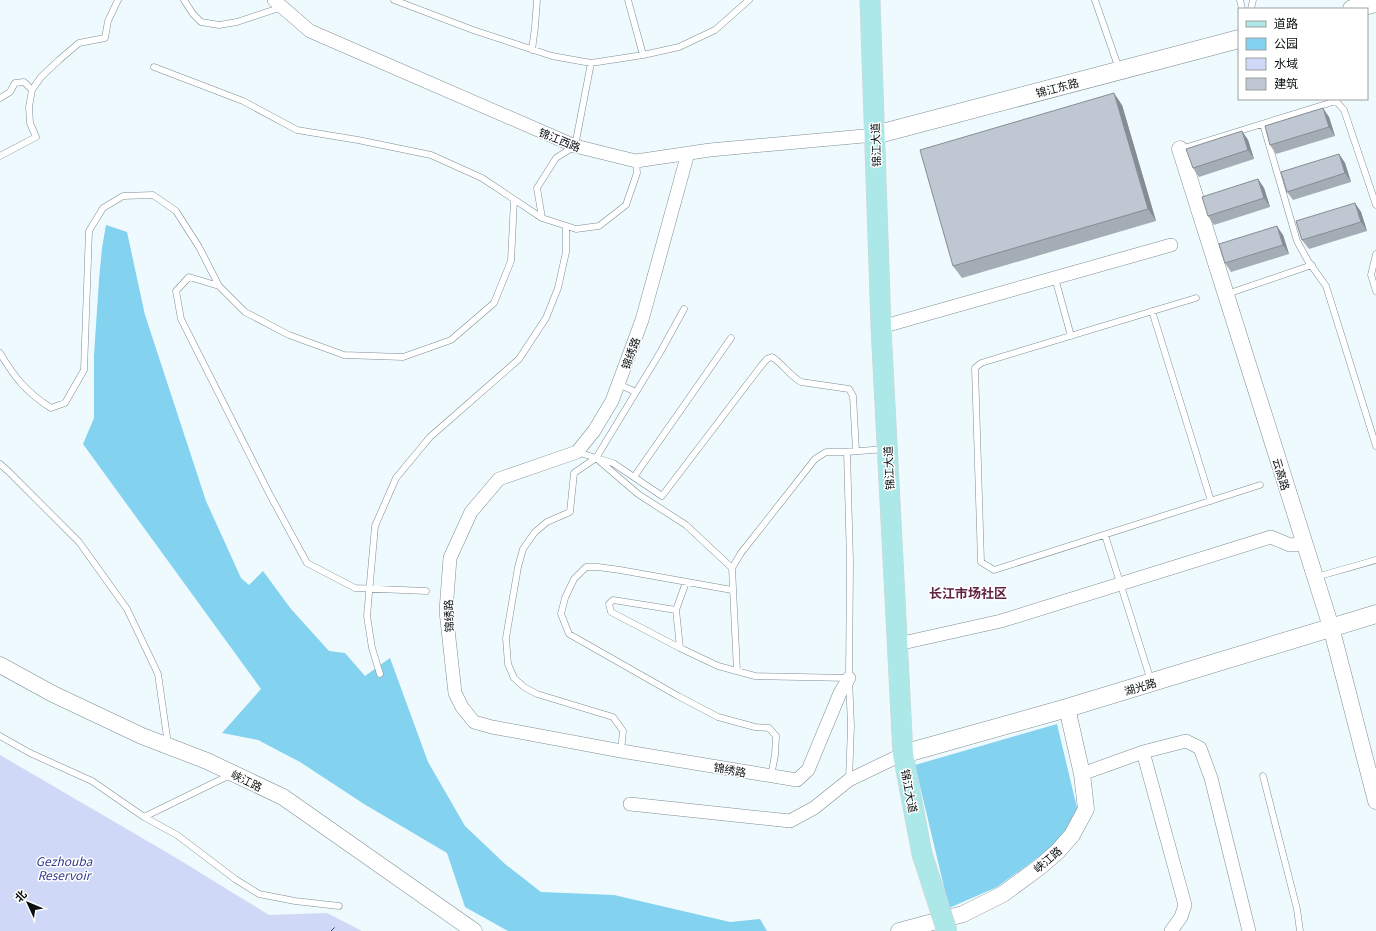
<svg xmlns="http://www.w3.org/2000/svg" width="1376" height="931" viewBox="0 0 1376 931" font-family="Georgia,'Noto Sans SC',serif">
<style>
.green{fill:#83d2ef}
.water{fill:#d0d8f7}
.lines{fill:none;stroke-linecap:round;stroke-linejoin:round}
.ferry{stroke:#32398f;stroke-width:1;stroke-dasharray:5 4;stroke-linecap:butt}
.service-casing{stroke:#7f8d92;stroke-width:7}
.minor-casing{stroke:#7f8d92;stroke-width:14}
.tertiary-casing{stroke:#7f8d92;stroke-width:17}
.secondary-casing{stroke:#7f8d92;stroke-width:19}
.primary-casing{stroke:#d3d4d4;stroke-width:21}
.service{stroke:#fff;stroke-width:6}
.minor{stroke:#fff;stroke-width:13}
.tertiary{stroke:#fff;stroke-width:16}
.secondary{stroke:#fff;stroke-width:18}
.primary{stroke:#ade8e9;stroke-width:20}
.primary-bridge-casing{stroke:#d3d4d4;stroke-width:21;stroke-linecap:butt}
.primary-bridge{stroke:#ade8e9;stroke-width:20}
.wall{fill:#a4acb5}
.shaded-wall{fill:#868c93}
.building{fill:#bfc8d2;stroke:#868c93}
.labels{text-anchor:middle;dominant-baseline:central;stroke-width:3;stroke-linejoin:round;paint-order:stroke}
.street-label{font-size:11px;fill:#090e10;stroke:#fff}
.water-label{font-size:12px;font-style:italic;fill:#32398f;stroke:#fff}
.quarter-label{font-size:13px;font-weight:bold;fill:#622242;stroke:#fff}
</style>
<rect width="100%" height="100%" fill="#eefafe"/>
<path class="green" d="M106,225L127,232L145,315L206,501L241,578L249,585L263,571L291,609L329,651L345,653L365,676L390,658L428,762L465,826L505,864L541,892L614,895L730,922L760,919L767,931H508L465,907L447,853L364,804L300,762L258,740L222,733L261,689L83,444L94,418V355L99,280L102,248Z
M1057,724L1078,812L1065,834L1040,856L997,887L949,908L915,765Z"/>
<path class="water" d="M0,755L173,856L269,915L327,913L362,931H0Z"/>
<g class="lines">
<path class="ferry" d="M331,931L336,926"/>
<defs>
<path id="service" d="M184,0L193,14L201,22L219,25L237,22L282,7
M394,0L473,30L552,56L591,63L643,55L679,47L715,30L749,0
M628,0L643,55
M1095,0L1119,69
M1240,0L1242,9
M1251,9L1253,0
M532,50L535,27L537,0
M154,67L243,101L297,130L358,140L431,155L482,178L542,218L576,229L599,226L626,205L637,173L636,161
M0,98L10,92L15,83L24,82L32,90
M1263,124L1297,241L1308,261L1326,286L1376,446
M1181,149L1336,101L1344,110L1376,205
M0,156L36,137L30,123L29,107L32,90L41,77L59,60L79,43L105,38L108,21L118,0
M542,218L537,188L556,158L575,146L591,63
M1376,254L1371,275L1376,291
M1055,278L1071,336
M219,286L189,277L176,291L181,319L270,495L307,563L355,588L426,591
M1227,294L1312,265
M1196,298L981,363L975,368L981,562L994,570L1260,485
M1152,311L1211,501
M0,353C15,378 26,392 51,408L65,403L84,370L89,231L103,208L123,196L153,195L176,211L199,247L219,286L245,312L289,335L344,355L403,357L451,340L494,303L511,261L514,200
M618,384L636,392
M577,452L596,458L638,494L686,525L732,568
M596,458L613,463L662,496L761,366L767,359L772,357C783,364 790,376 801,382L849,389L853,396L856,451
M0,464L8,471L79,542L127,609L158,674L168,744
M634,477L731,338
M1105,535L1151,681
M1316,577L1376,560
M732,590L620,570L598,567H586L574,579L565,598L561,614L569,634L678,696L718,717L755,727L769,728L776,736L775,755L771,776
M676,610L613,600L609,604L611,612L680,648L718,666L755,676L849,678
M680,648L676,610L686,582
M737,671L732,568L741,553L815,459L826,452H847
M380,674L372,648L367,616L375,526L396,478L430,437L519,359L546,318L558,288L566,252V226
M0,736L30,753L92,781L144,817L177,835L235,879L259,894L295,901L339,906
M621,751L623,731L613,717L537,694L524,687L514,678L508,664L506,638L518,567L523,549L535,532L547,522L570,512L574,473L596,458L661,351L684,309
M1263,776L1297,909L1300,931
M849,780L851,726L849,678L850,561L847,452L885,449
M144,817L230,775"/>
<path id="minor" d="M274,0L310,31L575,146L636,161L710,150L875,135
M688,153L642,320L612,401L594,431L577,452L499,479L471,512L450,558L446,611L455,693L462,707L474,722L492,727L621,751L797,780L808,770L840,693L849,678
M881,327L1171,245
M898,644L1001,621L1271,537L1290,545L1304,544
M1143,752L1185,905L1181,917L1171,931
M1082,774L1143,752L1186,741L1200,748L1211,778L1249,931
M630,804L790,821L814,808L849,780L903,754"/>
<path id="tertiary" d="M1180,149L1331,627L1376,801
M0,665L53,694L142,736L207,761L283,797L474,931
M899,931L963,914L1003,894L1041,866L1058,851L1072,835L1086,809L1082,774L1067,708"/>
<path id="secondary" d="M1352,9L1376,3
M875,135L1239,39
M903,754L1067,708L1376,614"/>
<path id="primary" d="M870,0L881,327L903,754L922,854"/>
</defs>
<use href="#service" class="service-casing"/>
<use href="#minor" class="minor-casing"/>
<use href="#tertiary" class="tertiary-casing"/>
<use href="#secondary" class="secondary-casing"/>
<use href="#primary" class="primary-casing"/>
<use href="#service" class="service"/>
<use href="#minor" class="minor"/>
<use href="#tertiary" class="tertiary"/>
<use href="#secondary" class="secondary"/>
<use href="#primary" class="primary"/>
<defs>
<path id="primary-bridge" d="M922,854L947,931"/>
</defs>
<use href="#primary-bridge" class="primary-bridge-casing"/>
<use href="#primary-bridge" class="primary-bridge"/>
</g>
<path class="wall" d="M1122,105L1156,221L962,278L953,266Z
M1329,117L1335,136L1276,154L1270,145Z
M1242,131L1248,140L1254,159L1199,177L1193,168Z
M1339,154L1345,163L1351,182L1293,200L1287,192Z
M1258,179L1264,188L1270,207L1214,225L1208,216Z
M1355,203L1361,212L1367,231L1309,249L1302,240Z
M1283,235L1289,254L1231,272L1225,263Z"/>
<path class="shaded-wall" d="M1114,93L1122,105L1156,221L1148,209Z
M1323,108L1329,117L1335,136L1329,127Z
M1242,131L1248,140L1254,159L1248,150Z
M1339,154L1345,163L1351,182L1345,173Z
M1258,179L1264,188L1270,207L1264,198Z
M1355,203L1361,212L1367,231L1361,222Z
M1277,226L1283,235L1289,254L1283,245Z"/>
<path class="building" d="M1114,93L1148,209L953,266L920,150Z
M1323,108L1329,127L1270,145L1265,126Z
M1242,131L1248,150L1193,168L1186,149Z
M1339,154L1345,173L1287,192L1281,172Z
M1258,179L1264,198L1208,216L1202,197Z
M1355,203L1361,222L1302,240L1296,221Z
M1277,226L1283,245L1225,263L1219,244Z"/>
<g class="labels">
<g class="street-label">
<text transform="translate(1057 87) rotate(-15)">锦江东路</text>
<text transform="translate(560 139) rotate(22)">锦江西路</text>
<text transform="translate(875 145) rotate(-92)">锦江大道</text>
<text transform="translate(630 353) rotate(-70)">锦绣路</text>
<text transform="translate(888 468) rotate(-93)">锦江大道</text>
<text transform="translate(1282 474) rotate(73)">云高路</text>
<text transform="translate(448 616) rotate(-92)">锦绣路</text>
<text transform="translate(1140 686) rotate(-17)">湖光路</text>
<text transform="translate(730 769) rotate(10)">锦绣路</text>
<text transform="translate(247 780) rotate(26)">峡江路</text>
<text transform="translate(910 791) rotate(79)">锦江大道</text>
<text transform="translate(1047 859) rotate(-41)">峡江路</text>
</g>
<g class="water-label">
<text x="64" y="860">Gezhouba<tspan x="64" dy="14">Reservoir</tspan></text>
</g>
<g class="quarter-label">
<text x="968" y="592">长江市场社区</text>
</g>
</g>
<rect x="1238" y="8" width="130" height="92" fill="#ffffff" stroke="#9d9f9f"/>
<rect x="1246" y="21" width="20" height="6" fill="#ade8e9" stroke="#9d9f9f"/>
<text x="1274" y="28" font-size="12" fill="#090e10">道路</text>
<rect x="1246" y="38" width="20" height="12" fill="#83d2ef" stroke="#9d9f9f"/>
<text x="1274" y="48" font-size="12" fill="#090e10">公园</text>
<rect x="1246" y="58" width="20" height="12" fill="#d0d8f7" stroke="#9d9f9f"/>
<text x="1274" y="68" font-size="12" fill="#090e10">水域</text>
<rect x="1246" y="78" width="20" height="12" fill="#bfc8d2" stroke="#9d9f9f"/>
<text x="1274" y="88" font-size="12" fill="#090e10">建筑</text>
<g transform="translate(28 903) rotate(314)" stroke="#ffffff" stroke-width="3" paint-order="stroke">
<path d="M0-3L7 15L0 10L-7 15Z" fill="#090e10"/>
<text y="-6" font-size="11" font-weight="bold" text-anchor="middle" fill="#090e10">北</text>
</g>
</svg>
